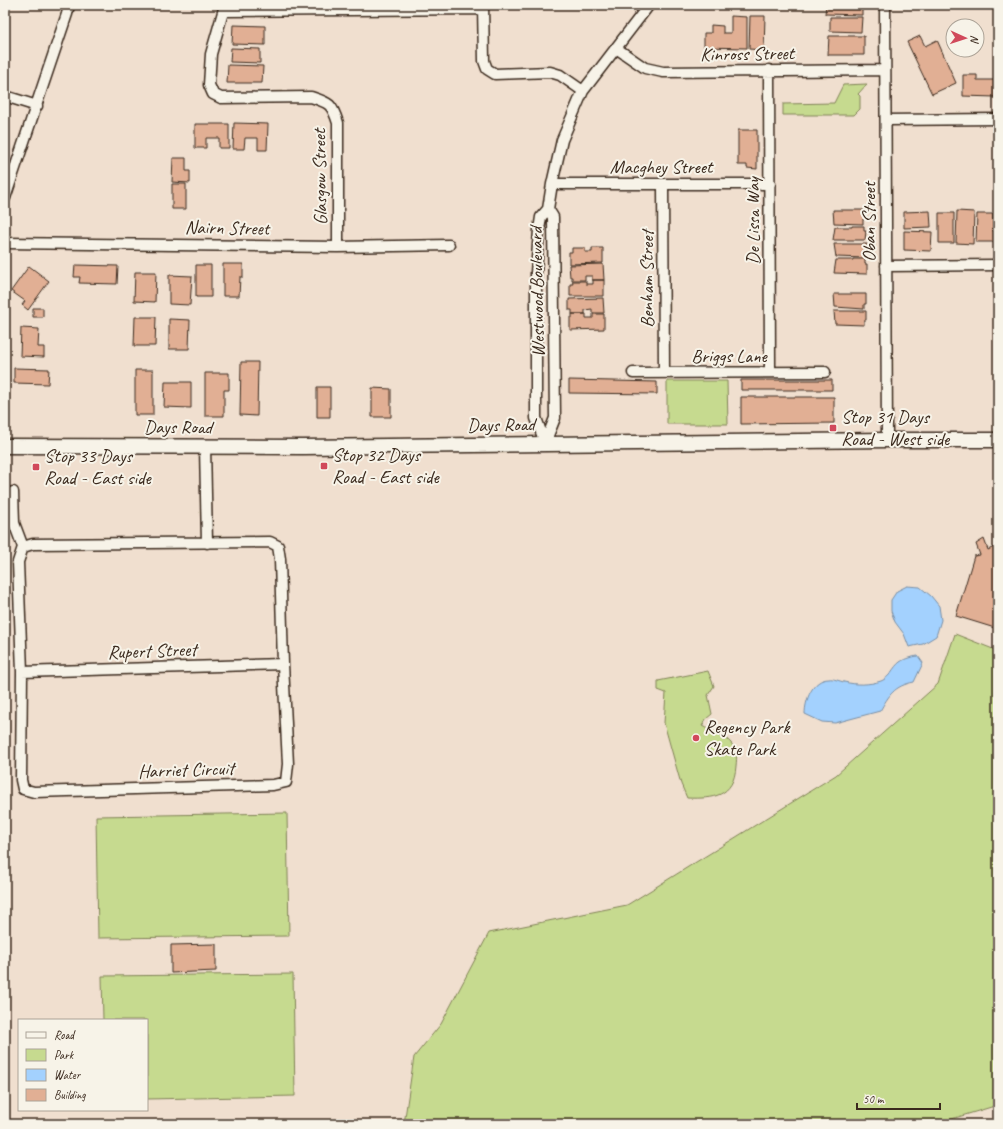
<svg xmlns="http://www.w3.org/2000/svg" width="1003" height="1129" viewBox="0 0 1003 1129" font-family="Caveat,sans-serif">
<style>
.green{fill:#c6da8f;stroke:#808256}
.water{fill:#a3d1fe;stroke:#798ea4}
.building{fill:#e1af94;stroke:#3b2a1e}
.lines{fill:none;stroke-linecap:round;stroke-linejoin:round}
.street-casing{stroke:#3b2a1e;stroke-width:13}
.secondary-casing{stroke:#3b2a1e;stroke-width:17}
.street{stroke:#f7f3e8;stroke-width:10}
.secondary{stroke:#f7f3e8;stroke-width:14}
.poi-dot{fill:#d1495b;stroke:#f7f3e8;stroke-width:1.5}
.labels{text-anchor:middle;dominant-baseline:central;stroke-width:4;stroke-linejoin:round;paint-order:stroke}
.street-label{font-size:19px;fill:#3b2a1e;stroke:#f7f3e8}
.poi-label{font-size:19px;fill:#3b2a1e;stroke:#f7f3e8;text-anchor:start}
</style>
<rect width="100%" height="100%" fill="#f0dfcf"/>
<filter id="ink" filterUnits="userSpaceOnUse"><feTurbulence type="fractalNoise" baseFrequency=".025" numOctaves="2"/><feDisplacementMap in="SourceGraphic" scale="8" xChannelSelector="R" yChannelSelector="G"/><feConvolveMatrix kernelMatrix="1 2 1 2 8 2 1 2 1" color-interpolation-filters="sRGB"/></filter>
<g filter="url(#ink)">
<path class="green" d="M867,84L858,94L860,96V109L854,115H783V104L834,103L843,85Z
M667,381H727L728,424H667Z
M955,634L998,651V1105L935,1124H404L414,1057L441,1024L489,933L627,905L836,775L938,684Z
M708,671L714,686L708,695L712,714L706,719L702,726C711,731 724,735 731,743C737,751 737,757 736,766C734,797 713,799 687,798L681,784L664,723L666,693L658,690V681Z
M287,813L289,936L98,938L96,816Z
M293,974L295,1096L147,1099V1020H103L102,976Z"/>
<path class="water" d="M907,586L920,587L931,596L939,606L941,620L936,636L923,644L909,647L904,634L895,622L891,611V600L897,591Z
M918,656L923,663L914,682C894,686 889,695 880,711L835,723L822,722L805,714C805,701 812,679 829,679C833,678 839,681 844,682C856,685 869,685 881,681C890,678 893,667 900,662C906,658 912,657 918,656Z"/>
<path class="building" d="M826,5H862V15L825,14Z
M731,16L747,17V48L704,47V33H711V25L723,26V33H731Z
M750,16H765L764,50L749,49Z
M830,17H862L861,32L830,31Z
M233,25L265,26V45L232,44Z
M829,36H864V55H828Z
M920,36L925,46L937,40L956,83L932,94L907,42Z
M231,48L260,49V63L230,62Z
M228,65L263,66L262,83H227Z
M963,75H977V80H995V97L963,96Z
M234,123L268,124L267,150H258V138H245L244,149H233Z
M195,124H229V148H219V138H206V148H195Z
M738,130H757V169L747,168V165H738Z
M173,158H186V171H190V183L172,182Z
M172,184H186V209H172Z
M833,210H865V219H863V224L834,223Z
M930,211L931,227L904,228V212Z
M957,211L974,212L973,244L956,243Z
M939,213H954V243H939Z
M977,214H993V231H998V242H976Z
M852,226H864V231H866L865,240H833L835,227H852Z
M904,231L932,232L931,251L904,250Z
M834,244H867L866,253H864L865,258L836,257Z
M572,248H585V252H592V248H603V263L569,264V252H572Z
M853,259H865V264H867V274L834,273L836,260H853Z
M223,264H243V277H240L239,296H223Z
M603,264L604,280H592V276H585V280H572V277H570L569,265Z
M75,265L118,266L117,284L79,283L80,277H74Z
M196,265H211V297H196Z
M29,266L49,281L28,310L22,305L25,301L11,291Z
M135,272H156L155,302L134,301Z
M169,275L192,276L190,305L169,304Z
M593,280H604V296H570V284H573L572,281H586V284H593Z
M834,294H866V304H864V309L835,307Z
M603,298L604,313H592V309L585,310V314H572V310H569V299Z
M33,308H43V317H33Z
M834,311H866V320H864V325L835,324Z
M572,314H586V318H593V314H604V329L570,330V318H572Z
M135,317H156L155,346H134Z
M169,319L190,320L189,349H169Z
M21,328L39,329L38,347H44V357L20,356Z
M241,362H258L257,416L240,415Z
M14,368L49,369L48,384L14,383Z
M135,370H153V415H135Z
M205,373H229V390H224V416H205Z
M569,380L657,382V394L569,393Z
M741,380H832V390H741Z
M165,382H191V408L164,407Z
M317,387H330V417H317Z
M372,388L391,389V417H372Z
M741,397H834V423L741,424Z
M984,539L988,550L998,545V629L956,616L974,556L980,555L976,544Z
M216,944V971L171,973V945Z"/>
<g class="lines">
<defs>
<path id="street" d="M225,5L211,54L209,85L213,94L221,98L311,97C330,103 332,104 338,123V247
M483,5L484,61L487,69L495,74L550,72L560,75L583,91
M885,5L887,440
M224,11L483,9
M616,48L645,68L663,72L885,70
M769,70L770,372
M5,96L37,106
M886,120L998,119
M552,184H770
M663,184L664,373
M5,198L67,14L69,5
M548,209L552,184L562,140L583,91L649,5
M5,243L338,247L449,245
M886,266L998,265
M633,373L825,372
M545,443L536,418V273L539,230L541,217L548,209
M545,443L555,418L553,217L548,209
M205,446L207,543
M13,492L14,523L23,547
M270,542L278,546L280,559L283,664L288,764L286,782L273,785L34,792L23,789L21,780L22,672L18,562L23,547L33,544Z
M22,672L283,664"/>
<path id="secondary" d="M5,446L303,447L887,440H998"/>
</defs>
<use href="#street" class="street-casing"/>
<use href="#secondary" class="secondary-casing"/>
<use href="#street" class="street"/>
<use href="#secondary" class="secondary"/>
</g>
</g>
<g class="poi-dot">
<rect x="829" y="424" width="8" height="8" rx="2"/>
<rect x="320" y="462" width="8" height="8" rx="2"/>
<rect x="32" y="463" width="8" height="8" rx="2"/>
<circle cx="696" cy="738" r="4"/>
</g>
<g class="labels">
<g class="street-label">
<text transform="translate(747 54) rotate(-1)">Kinross Street</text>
<text x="661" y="167">Macghey Street</text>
<text transform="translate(320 177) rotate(-91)">Glasgow Street</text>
<text transform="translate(753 221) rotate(-90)">De Lissa Way</text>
<text transform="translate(869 222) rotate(-90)">Oban Street</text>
<text transform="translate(227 228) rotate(1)">Nairn Street</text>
<text transform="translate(647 279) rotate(-90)">Benham Street</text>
<text transform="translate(537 292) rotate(-91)">Westwood Boulevard</text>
<text x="729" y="356">Briggs Lane</text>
<text transform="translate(501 425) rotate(-1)">Days Road</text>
<text x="178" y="427">Days Road</text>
<text transform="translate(152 651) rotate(-2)">Rupert Street</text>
<text transform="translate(186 770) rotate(-2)">Harriet Circuit</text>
</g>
<g class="poi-label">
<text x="841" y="417">Stop 31 Days<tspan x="841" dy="22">Road - West side</tspan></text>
<text x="332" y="455">Stop 32 Days<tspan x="332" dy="22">Road - East side</tspan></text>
<text x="44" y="456">Stop 33 Days<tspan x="44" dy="22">Road - East side</tspan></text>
<text x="704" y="727">Regency Park<tspan x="704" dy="22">Skate Park</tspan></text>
</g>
</g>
<rect width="1003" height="1129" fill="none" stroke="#f7f3e8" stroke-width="20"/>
<rect x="10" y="10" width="983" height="1109" fill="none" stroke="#3b2a1e" stroke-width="1.5" filter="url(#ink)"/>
<rect x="18" y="1019" width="130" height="92" fill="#f7f3e8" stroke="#aca397"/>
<rect x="26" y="1032" width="20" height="6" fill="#f7f3e8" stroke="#aca397"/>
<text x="54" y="1039" font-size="12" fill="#3b2a1e">Road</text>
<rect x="26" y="1049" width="20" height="12" fill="#c6da8f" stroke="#aca397"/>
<text x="54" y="1059" font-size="12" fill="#3b2a1e">Park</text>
<rect x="26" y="1069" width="20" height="12" fill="#a3d1fe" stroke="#aca397"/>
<text x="54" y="1079" font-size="12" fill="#3b2a1e">Water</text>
<rect x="26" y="1089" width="20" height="12" fill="#e1af94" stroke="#aca397"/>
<text x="54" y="1099" font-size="12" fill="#3b2a1e">Building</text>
<g transform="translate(965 38) rotate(93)"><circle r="19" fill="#f7f3e8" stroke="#aca397"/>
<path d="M0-3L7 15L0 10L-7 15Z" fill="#d1495b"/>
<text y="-6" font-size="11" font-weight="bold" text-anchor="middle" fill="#3b2a1e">N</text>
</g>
<path d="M857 1103v6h83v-6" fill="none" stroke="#3b2a1e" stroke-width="2"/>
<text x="863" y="1103" font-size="12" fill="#3b2a1e" stroke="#f7f3e8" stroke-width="3" paint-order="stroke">50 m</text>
</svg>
